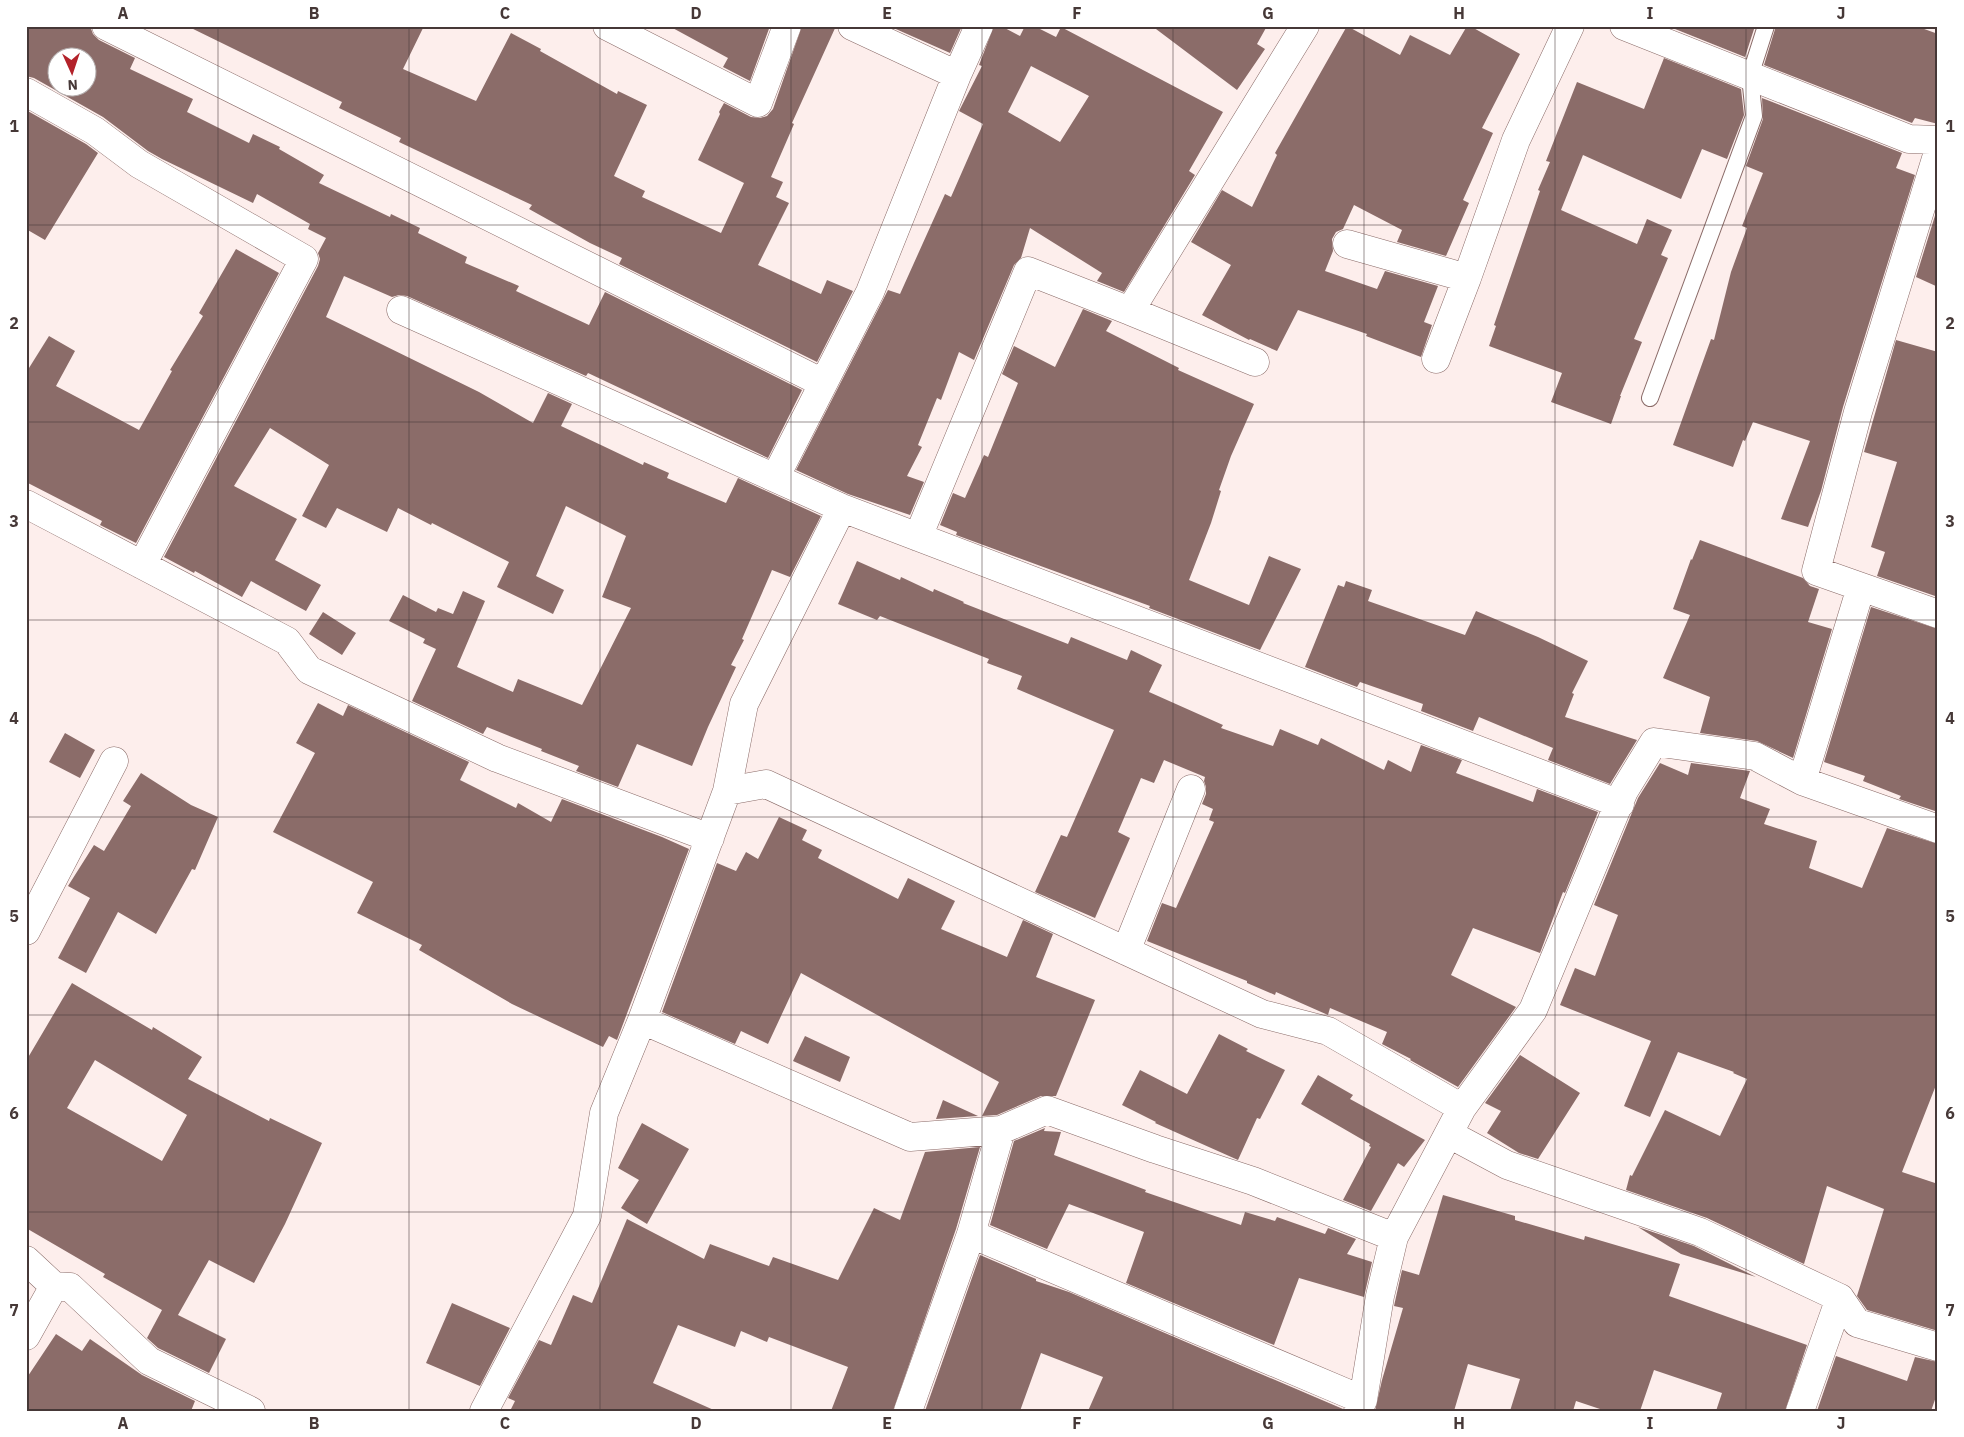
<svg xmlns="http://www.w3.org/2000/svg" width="1964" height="1437" viewBox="0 0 1964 1437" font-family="'IBM Plex Sans',sans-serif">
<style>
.building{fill:#8b6c69;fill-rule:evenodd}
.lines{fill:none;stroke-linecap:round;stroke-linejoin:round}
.service-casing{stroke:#8a6b68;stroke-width:18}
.minor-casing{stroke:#8a6b68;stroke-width:29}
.service{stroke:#fff;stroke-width:16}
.minor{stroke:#fff;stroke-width:28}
.grid{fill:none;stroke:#463837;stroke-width:1;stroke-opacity:0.55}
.neatline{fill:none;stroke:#463837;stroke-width:2}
.grid-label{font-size:16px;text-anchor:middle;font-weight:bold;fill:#463837}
</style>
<rect width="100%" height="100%" fill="#fdeeec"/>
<path class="building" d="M26,26H90L93,34L99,40L135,58L130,69L193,99L187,112L249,143L253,134L280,147L279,149L324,175L319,183L390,217L391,214L420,228L418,233L467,257L465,263L519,286L516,291L589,325L605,292L802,390L768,458L588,373L586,376L407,296L399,295L392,297L344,276L326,317L479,392L533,423L548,393L572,404L561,426L643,465L644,462L669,473L667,478L726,503L738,478L821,516L790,577L772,570L742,639L744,640L731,665L736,667L708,727L692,766L637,744L618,787L576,771L579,766L541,751L542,749L487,727L483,734L412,701L436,649L423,643L425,639L389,621L403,595L436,612L438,608L453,614L463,591L485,601L457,667L513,692L518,679L582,705L631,608L602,597L626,536L566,506L536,576L564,590L553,614L497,587L509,562L432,523L431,525L398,508L387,532L337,508L326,528L302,516L329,465L270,428L234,486L297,519L275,560L321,585L306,611L251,581L242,597L195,571L194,573L164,557L318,266L320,259L318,253L326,238L308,229L310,224L257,194L253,203L162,159L148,151L103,117L34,78L26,76ZM58,58H88V88H58Z
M187,26H424L403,69L476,101L511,33L541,49L540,51L617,94L618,91L647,105L614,176L645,191L642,197L721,233L744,183L698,160L720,114L719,112L724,103L751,117L760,118L767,116L773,109L802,26H836L792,123L794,124L771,177L783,182L776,197L789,203L758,265L821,294L827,280L853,291L817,362L619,264L622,258L590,243L529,209L532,205L399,142L401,138L339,108L342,102Z
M669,26H770L750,81L723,67L728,58Z
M889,26H962L950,53Z
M994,26H1001L1020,36L1025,26H1034L1056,37L1061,27L1223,112L1189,171L1195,175L1124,292L1097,281L1102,273L1030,228L1021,258L1014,265L974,360L959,352L941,400L937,398L918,445L922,447L907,476L924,482L910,515L848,494L796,470L888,290L900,294L945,194L951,197L983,124L959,111L982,66L979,65ZM1031,66L1089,96L1060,142L1008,112Z
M1152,26H1267L1257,44L1265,49L1237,90Z
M1347,26L1400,55L1410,35L1450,55L1467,26H1470L1520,54L1482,128L1493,133L1463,200L1469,203L1446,256L1397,242L1402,230L1354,205L1343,229L1336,232L1332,239L1333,251L1325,271L1377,289L1385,271L1438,286L1424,322L1432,325L1421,357L1366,336L1367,334L1298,310L1277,351L1250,339L1249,340L1202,315L1231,265L1191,242L1222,190L1252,207L1277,155L1275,153Z
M1676,26H1755L1745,57L1675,29Z
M1776,26H1916L1938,34V124L1915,118L1912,123L1764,65Z
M1664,58L1741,89L1744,115L1727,159L1702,149L1681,199L1583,155L1561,210L1637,244L1647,219L1672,230L1661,255L1668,258L1634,339L1642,342L1620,396H1621L1611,424L1551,402L1562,373L1489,346L1496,326L1494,325L1540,191L1538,190L1550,162L1546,161L1577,82L1644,109Z
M1762,98L1902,153L1896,168L1915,175L1843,407L1821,491L1808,527L1781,519L1810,441L1753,422L1745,441L1743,440L1733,467L1673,445L1711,339L1714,340L1731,272L1747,228L1742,226L1763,173L1746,166L1763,119Z
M26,110L86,144L98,153L45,240L26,229Z
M1938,206V287L1916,277Z
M236,249L279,273L136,543L100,525L102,521L26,482V367L29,368L49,336L75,351L56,386L139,430L172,371L170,370L203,316L199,313Z
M1083,309L1112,321L1106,331L1179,368L1178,370L1254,404L1231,456L1219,490L1221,491L1211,523L1189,580L1249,605L1269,556L1301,569L1260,650L1149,608L1150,606L956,535L957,532L940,525L953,493L965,498L984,455L988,457L1018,383L1002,374L1014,346L1055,367Z
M1896,340L1938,352V597L1877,576L1885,552L1871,547L1897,462L1864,452Z
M1700,540L1803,578L1810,586L1819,589L1808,622L1832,629L1793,758L1757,741L1700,733L1710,697L1663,678L1690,615L1673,609L1691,559L1692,560Z
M857,561L900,580L901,577L933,592L934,589L964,602L963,603L1068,644L1071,637L1127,660L1131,650L1162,665L1149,692L1223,725L1221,728L1273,746L1280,729L1318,745L1321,738L1384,770L1388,760L1411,772L1421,745L1462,760L1456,773L1533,802L1537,789L1598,812L1565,893L1563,892L1540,953L1473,928L1451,975L1516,1007L1458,1087L1410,1060L1411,1059L1382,1044L1387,1032L1330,1008L1328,1015L1276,992L1275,995L1247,983V981L1147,941L1162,903L1176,908L1214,822L1209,820L1213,809L1202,804L1206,794V787L1204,781L1205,777L1164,760L1154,783L1141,778L1118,832L1130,838L1095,918L1035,892L1061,835L1067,837L1114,730L1017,689L1022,676L987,663L989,659L880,616L877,620L838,604Z
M1346,581L1372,590L1368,601L1465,635L1476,611L1538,637L1588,661L1572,693L1574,694L1565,717L1637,740L1610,784L1548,760L1553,748L1479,717L1473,731L1421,711L1423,704L1360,682L1357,687L1305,667L1338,585L1344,587Z
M1871,607L1938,629V812L1899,799L1901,796L1863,781L1865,776L1824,762Z
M323,612L356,633L342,655L309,634Z
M318,703L343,716L348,705L469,762L460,780L516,808L518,803L551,822L562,799L662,837L689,849L617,1040L609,1036L603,1047L512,1004L419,950L422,945L357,913L373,882L273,832L315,753L296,743Z
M65,733L95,750L80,778L49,762Z
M1660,763L1688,775L1691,763L1750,771L1740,798L1770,809L1764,824L1817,841L1809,868L1862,888L1887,828L1938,844V1080L1902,1172L1938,1184V1331L1867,1310L1857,1296L1884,1209L1827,1186L1804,1264L1707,1218L1626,1190L1630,1175L1632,1176L1665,1110L1720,1136L1747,1079L1733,1073L1734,1072L1678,1052L1650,1117L1624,1106L1651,1041L1560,1005L1575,968L1595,976L1618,915L1594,905L1638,798Z
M141,773L191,805L218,817L195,870L192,869L156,934L118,912L86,973L58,958L90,898L68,886L94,845L104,851L131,806L123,801Z
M779,817L807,830L802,840L822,850L818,858L898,899L908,878L955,901L941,929L1007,957L1023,920L1053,934L1036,977L1095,1000L1056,1096H1041L997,1115L982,1116L999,1082L801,973L768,1044L741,1031L735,1044L662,1012L717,863L736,871L746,852L758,859Z
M72,983L152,1030L153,1027L202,1057L188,1079L269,1121L270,1118L322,1143L285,1224L254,1283L209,1260L178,1315L226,1339L209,1373L158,1348L147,1338L162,1310L103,1277L105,1274L26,1228V1061ZM95,1060L187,1115L162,1161L67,1108Z
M1219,1034L1248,1049L1246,1051L1285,1070L1260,1119L1257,1118L1238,1160L1155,1123L1156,1122L1122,1105L1140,1070L1187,1094Z
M805,1036L850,1057L840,1082L793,1061Z
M1520,1055L1580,1093L1538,1159L1519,1153L1487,1133L1501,1111L1485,1103Z
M1318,1075L1353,1095L1350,1099L1425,1140L1404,1167L1398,1163L1371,1211L1343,1200L1371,1147L1369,1146L1370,1144L1301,1104Z
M943,1100L978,1116L936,1119Z
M642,1123L689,1149L647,1224L621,1208L639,1180L618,1168Z
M1045,1128L1044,1131L1061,1132L1054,1155L1146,1190L1145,1192L1241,1225L1245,1212L1275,1221L1277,1217L1325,1234L1328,1228L1356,1239L1347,1254L1372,1262L1364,1297L1299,1278L1274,1345L1126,1283L1144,1232L1069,1204L1047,1249L990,1225L1014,1141Z
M980,1147L956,1229L893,1411H831L848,1367L769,1337L767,1342L741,1331L735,1347L678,1325L653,1383L716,1411H510L515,1401L508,1398L539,1340L551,1345L573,1295L592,1303L627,1219L704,1259L710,1244L769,1266L773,1257L838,1280L874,1208L900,1220L925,1152Z
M1443,1195L1515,1216V1220L1584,1240L1585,1236L1680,1264L1669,1296L1807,1345L1785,1411H1716L1722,1393L1654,1370L1640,1411H1606L1576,1401L1573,1411H1510L1520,1379L1468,1364L1454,1411H1375L1382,1380L1403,1308L1394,1306L1402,1270L1419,1275Z
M1638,1227L1694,1246L1756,1277L1681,1254Z
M980,1255L1036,1279V1281L1069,1292L1343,1409V1411H1088L1103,1377L1041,1353L1020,1411H925Z
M452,1303L510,1328L480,1386L426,1363Z
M56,1334L82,1351L90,1339L142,1375L195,1401L191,1411H26V1379Z
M1836,1356L1907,1381L1915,1357L1938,1362V1391L1931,1411H1817Z"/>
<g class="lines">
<defs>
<path id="service" d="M1650,398L1754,116L1750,76L1766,26"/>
<path id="minor" d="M106,26L823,383
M607,26L758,103L787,26
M852,26L957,75
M1624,26L1909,139L1938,140
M26,92L95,131L139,164L304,259L142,565
M1938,152L1858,412L1816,571L1938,614
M1347,244L1467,278
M401,310L842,508L1620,804
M1130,311L1255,362
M1436,359L1467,278L1516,140L1570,26
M775,478L870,292L957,75L979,26
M26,504L287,641L309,670L497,758L710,838
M918,537L1028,271L1130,311L1305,26
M1802,781L1861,587
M727,791L744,704L842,508
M26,931L114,761
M1126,951L1191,789
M642,1020L910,1137L1001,1130L1047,1110L1155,1149L1253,1181L1394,1237
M1449,1134L1507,1165L1700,1232L1840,1298L1857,1323L1938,1347
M971,1234L1363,1400
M26,1260L54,1286L70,1287L149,1361L251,1411
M26,1336L54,1286
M484,1411L587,1216L604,1113L642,1020L727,791L766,784L1262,1014L1328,1031L1462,1108
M908,1411L971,1234L1001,1130
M1358,1411L1363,1400L1380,1296L1394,1237L1462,1108L1533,1010L1624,791L1654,742L1755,756L1802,781L1938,829
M1800,1411L1840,1298"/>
</defs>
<use href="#service" class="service-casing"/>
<use href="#minor" class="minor-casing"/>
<use href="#service" class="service"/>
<use href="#minor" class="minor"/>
</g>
<path class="grid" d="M218,26V1411M409,26V1411M600,26V1411M791,26V1411M982,26V1411M1173,26V1411M1364,26V1411M1555,26V1411M1746,26V1411M26,225H1938M26,422H1938M26,620H1938M26,817H1938M26,1015H1938M26,1212H1938"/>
<rect width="1964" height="1437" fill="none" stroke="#ffffff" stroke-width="55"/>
<g transform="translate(72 72) rotate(177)"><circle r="24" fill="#ffffff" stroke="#b5afaf"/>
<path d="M0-4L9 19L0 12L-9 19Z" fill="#b3222a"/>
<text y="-8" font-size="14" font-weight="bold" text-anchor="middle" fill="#463837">N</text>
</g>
<rect x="28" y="28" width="1908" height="1382" class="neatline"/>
<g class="grid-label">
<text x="123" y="19">A</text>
<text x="314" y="19">B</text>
<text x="505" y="19">C</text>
<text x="696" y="19">D</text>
<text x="887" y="19">E</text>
<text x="1077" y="19">F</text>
<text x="1268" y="19">G</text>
<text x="1459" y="19">H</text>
<text x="1650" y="19">I</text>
<text x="1841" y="19">J</text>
<text x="14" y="132">1</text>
<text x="1950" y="132">1</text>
<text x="14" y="329">2</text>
<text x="1950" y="329">2</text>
<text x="14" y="527">3</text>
<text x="1950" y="527">3</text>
<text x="14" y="724">4</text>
<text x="1950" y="724">4</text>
<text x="14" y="922">5</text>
<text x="1950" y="922">5</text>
<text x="14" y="1119">6</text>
<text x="1950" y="1119">6</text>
<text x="14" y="1316">7</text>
<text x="1950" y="1316">7</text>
<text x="123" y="1429">A</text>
<text x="314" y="1429">B</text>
<text x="505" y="1429">C</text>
<text x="696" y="1429">D</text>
<text x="887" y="1429">E</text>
<text x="1077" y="1429">F</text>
<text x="1268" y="1429">G</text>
<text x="1459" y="1429">H</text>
<text x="1650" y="1429">I</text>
<text x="1841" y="1429">J</text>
</g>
</svg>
